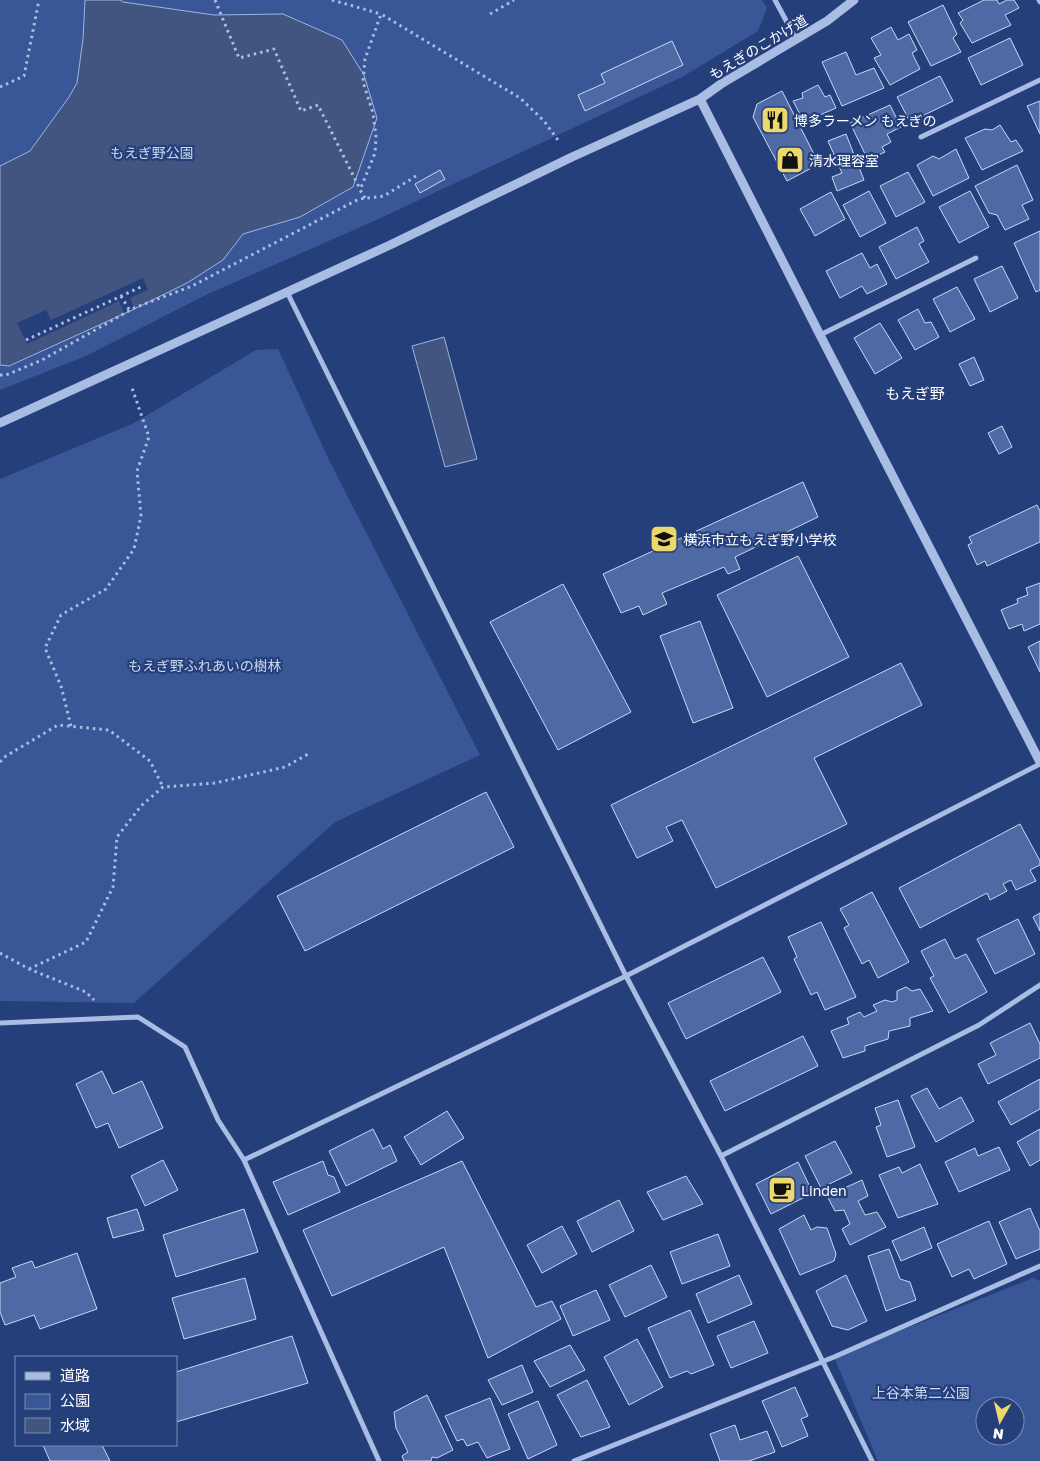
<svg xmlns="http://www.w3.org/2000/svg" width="1040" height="1461" viewBox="0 0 1040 1461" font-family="'Golos Text','Noto Sans JP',sans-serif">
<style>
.green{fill:#395797;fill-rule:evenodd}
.water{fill:#425580;stroke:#9db5e4}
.pier{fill:#253f7a}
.building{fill:#4e69a3;stroke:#cbd8f3}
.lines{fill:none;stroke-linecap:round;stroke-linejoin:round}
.path{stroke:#a8bce4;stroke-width:3;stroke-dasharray:2.5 4;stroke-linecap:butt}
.minor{stroke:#a8bce4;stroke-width:5}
.tertiary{stroke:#a8bce4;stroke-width:9}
.labels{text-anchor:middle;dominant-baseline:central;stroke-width:4.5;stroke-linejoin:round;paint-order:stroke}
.street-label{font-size:14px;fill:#fff;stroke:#253f7a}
.poi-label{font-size:14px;fill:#fff;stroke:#253f7a;text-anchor:start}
.park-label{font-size:14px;fill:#cbd8f3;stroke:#253f7a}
.neighbourhood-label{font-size:15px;fill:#fff;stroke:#253f7a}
</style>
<rect width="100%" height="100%" fill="#253f7a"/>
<path class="green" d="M0,0H762L767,8L758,31L682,77L372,222L208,294L86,356L0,390Z
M278,349L330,462L480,755L335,822L134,1003L0,1001V479L134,423L256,350Z
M1033,1278L1040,1281V1461H878L834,1357ZM985,1406H1015V1436H985Z"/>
<path class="water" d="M85,0H120L123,2L214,15L283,14L342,40L364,75L377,118L353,187L300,217L243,234L223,260L187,283L130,311L9,366L0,365V166L30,151L69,97L77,83L83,39Z
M444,337L477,459L445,467L412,346Z"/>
<path class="pier" d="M143,278L148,290L130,298L134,308L124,313L119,301L27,344L17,323L46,310L51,320Z"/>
<path class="building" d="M984,0H997L999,4L1007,0H1014L1019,8L1005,15L1011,25L972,43L960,23L963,20L958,13Z
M943,5L957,34L953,38L961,52L931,66L908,22Z
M891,27L898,40L909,34L917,50L912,53L920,69L890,85L874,58L881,55L871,38Z
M1010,38L1023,65L981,85L968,58Z
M672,41L683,65L585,111L578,95L605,83L601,74Z
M846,52L856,75L874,68L884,88L842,106L822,62Z
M940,76L953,101L910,122L897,97Z
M818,85L825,97L830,95L836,108L804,122L793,101L803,98L802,93Z
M782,91L819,164L787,181L753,117L757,104Z
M1040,101V134L1027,106Z
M890,105L901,127L887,134L891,142L882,147L885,152L868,160L850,123Z
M1000,125L1011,142L1016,140L1023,151L982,170L965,138L985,129L992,130Z
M846,134L864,180L837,191L832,177L842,173L828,141Z
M956,149L969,178L933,196L917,165L933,156L939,159Z
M1017,165L1033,200L1022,205L1029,219L1005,230L997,215L989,213L975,186Z
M440,170L445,179L420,193L415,184Z
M908,172L925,202L896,217L880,186Z
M869,191L886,223L860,237L843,205Z
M970,191L989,227L959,243L939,207Z
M831,192L845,219L815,236L800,209Z
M917,227L924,241L919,244L929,262L896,279L879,247Z
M1040,231V290L1036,292L1014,243Z
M862,253L870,268L877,264L887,284L867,294L862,286L840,298L826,271Z
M1002,266L1018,298L990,312L974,279Z
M957,287L975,319L950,332L933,299Z
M918,309L925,323L931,322L939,337L915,350L898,320Z
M880,323L902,358L875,374L854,338Z
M974,357L984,380L970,386L959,364Z
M1002,426L1012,447L999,454L988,433Z
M803,482L818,517L735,557L740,569L728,574L724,567L662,593L667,604L643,615L639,606L621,613L603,574Z
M1037,505L1040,511V542L987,566L985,561L977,565L968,545L972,543L969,537Z
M798,556L849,657L767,697L717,595Z
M1040,583V624L1024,631L1022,624L1009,629L1001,610L1018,603L1017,599L1028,595L1026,588Z
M563,584L631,712L558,750L490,622Z
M700,621L733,708L693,723L660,636Z
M1040,641V672L1028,647Z
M901,663L922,705L814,758L847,824L716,888L682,820L666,827L673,841L637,858L611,805Z
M486,792L514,847L305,951L277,896Z
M1020,824L1040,861V865L1030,870L1036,881L1016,890L1011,880L1003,884L1007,891L990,900L987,893L920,928L899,888Z
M872,892L909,962L878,978L869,960L862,964L844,928L849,925L840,909Z
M1040,913V931L1033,917Z
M1018,919L1035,954L995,974L977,939Z
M821,922L856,997L825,1010L817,992L811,995L794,959L797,957L788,937Z
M945,939L955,959L966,954L987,992L949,1013L930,978L934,976L921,951Z
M763,957L781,992L686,1039L668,1003Z
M906,987L912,991L920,989L933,1011L910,1018V1026L889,1031L888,1039L865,1046V1051L843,1058L831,1031L849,1024L847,1018L860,1012L864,1017L877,1011L873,1005L885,1000L892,1002L897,1000V991Z
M1030,1023L1040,1044V1058L988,1084L978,1064L996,1055L990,1043Z
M803,1036L818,1066L725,1111L710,1081Z
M102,1071L113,1094L142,1081L163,1128L119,1148L108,1123L96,1128L76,1084Z
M1040,1079V1109L1011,1125L998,1102Z
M927,1088L939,1109L961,1097L974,1121L936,1142L911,1096Z
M898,1100L915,1147L887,1157L876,1127L881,1125L875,1108Z
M447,1111L464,1138L421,1165L404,1137Z
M373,1129L383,1149L390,1145L397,1161L346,1186L329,1151Z
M1040,1129V1160L1030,1166L1017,1142Z
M835,1141L852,1173L821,1188L805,1156Z
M999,1147L1010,1170L959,1192L945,1162L975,1148L978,1156Z
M163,1160L178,1190L145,1206L131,1176Z
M323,1161L328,1175L334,1177L340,1192L288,1215L273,1182Z
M462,1161L536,1307L552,1301L561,1319L488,1358L444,1247L332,1296L303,1230Z
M798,1162L813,1193L771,1214L756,1184Z
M920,1164L938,1204L898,1218L879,1175L899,1167L902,1173Z
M686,1176L703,1204L663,1220L647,1192Z
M862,1180L868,1196L858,1201L865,1215L877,1212L886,1227L850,1245L842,1229L850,1224L844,1210L835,1211L827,1196Z
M619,1200L634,1231L592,1252L577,1221Z
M1030,1208L1040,1231V1249L1016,1259L999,1222Z
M137,1209L144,1230L113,1238L107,1218Z
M244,1209L258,1252L176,1277L163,1235Z
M804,1215L811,1230L817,1227L827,1228L836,1254L834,1261L800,1275L779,1229Z
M989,1221L1007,1264L974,1279L969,1269L952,1277L937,1244Z
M562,1226L577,1254L542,1273L527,1245Z
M924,1227L932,1248L901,1261L892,1241Z
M718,1234L730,1266L682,1284L670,1252Z
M889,1249L900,1279L910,1282L916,1300L886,1311L868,1256Z
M77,1253L97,1309L40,1329L34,1315L5,1325L0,1312V1283L16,1277L12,1268L32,1261L35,1268Z
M651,1265L667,1297L625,1317L609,1285Z
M739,1275L752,1304L708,1323L696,1294Z
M846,1275L867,1321L848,1330L832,1326L816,1291Z
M245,1278L256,1319L184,1339L172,1298Z
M596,1290L610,1320L573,1336L560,1306Z
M690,1310L714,1365L691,1374L687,1371L670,1378L648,1328Z
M754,1321L768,1353L731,1368L717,1336Z
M292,1336L308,1383L176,1422V1372Z
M637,1339L663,1387L629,1405L604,1357Z
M570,1345L585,1370L550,1387L534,1361Z
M522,1365L533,1392L502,1405L488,1380Z
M587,1380L610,1427L581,1437L557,1395Z
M795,1387L808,1416L801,1419L808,1436L782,1447L762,1401Z
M427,1395L453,1450L437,1458L432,1457L431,1461H404L402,1456L408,1452L396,1428L394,1412Z
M490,1398L510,1449L487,1458L478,1442L467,1446L463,1439L457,1441L445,1416Z
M538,1401L557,1445L528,1459L508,1414Z
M735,1425L740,1440L767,1431L775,1452L749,1461H720L710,1434Z
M43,1445H102L110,1461H50Z"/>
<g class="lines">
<path class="path" d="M215,0L239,58L274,49L301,111L318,105L360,189
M332,0L381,14
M490,14L514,0
M0,87L24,76L39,0
M365,198L360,190L375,153L376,137L373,113L363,82L365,59L381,14L520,98L544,121L558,140
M121,296L130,311
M26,340L143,286
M0,375H6L42,360L134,308L192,286L359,199L384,196L416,176
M71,726L61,686L45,648L61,615L106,589L134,549L141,516L137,471L149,437L132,388
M0,762L6,756L58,725L109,730L150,761L163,787
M0,953L29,969L86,992L94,1000
M29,969L86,942L113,887L117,837L141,806L163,787L215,783L285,767L310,753"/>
<path class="minor" d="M775,0L796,39
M1039,0L1040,2
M921,137L1040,80
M287,292L626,976L721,1156L872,1461
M820,335L976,258
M0,1023L138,1017L185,1047L218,1120L244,1160L379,1461
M721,1156L979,1025L1040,985
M244,1160L626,976L1040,764
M574,1461L834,1357L1040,1266"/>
<path class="tertiary" d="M700,99L820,335L1040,762
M0,423L390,245L572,157L700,99L721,84L827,21L854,0"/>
</g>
<defs>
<symbol id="restaurant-square" viewBox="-11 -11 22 22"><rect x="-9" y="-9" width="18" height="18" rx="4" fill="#edd86d" stroke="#253f7a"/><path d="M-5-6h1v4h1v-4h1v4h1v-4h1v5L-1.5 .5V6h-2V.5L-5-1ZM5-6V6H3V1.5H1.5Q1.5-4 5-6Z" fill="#111"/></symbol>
<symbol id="shop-square" viewBox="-11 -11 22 22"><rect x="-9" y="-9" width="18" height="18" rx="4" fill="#edd86d" stroke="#253f7a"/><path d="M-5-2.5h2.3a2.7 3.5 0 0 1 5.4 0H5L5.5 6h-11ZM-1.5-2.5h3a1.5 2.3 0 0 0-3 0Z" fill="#111"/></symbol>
<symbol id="school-square" viewBox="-11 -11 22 22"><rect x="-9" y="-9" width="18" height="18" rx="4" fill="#edd86d" stroke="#253f7a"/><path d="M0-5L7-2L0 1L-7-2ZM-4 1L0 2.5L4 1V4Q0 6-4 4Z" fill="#111"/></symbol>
<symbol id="cafe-square" viewBox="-11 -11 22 22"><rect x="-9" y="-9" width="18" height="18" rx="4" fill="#edd86d" stroke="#253f7a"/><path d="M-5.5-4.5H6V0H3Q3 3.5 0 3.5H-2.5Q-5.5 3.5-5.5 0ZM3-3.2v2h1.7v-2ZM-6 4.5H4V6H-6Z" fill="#111"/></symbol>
</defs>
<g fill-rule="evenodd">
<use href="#restaurant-square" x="759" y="104" width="32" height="32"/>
<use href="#shop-square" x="774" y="144" width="32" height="32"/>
<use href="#school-square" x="648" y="523" width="32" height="32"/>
<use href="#cafe-square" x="766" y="1174" width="32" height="32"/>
</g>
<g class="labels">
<g class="street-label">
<text transform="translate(758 47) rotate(-31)">もえぎのこかげ道</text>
</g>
<g class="poi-label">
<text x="794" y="120">博多ラーメン もえぎの</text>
<text x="809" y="160">清水理容室</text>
<text x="683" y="539">横浜市立もえぎ野小学校</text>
<text x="801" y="1190">Linden</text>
</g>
<g class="park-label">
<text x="152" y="152">もえぎ野公園</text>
<text x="205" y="665">もえぎ野ふれあいの樹林</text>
<text x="921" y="1392">上谷本第二公園</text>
</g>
<g class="neighbourhood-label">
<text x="915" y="393">もえぎ野</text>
</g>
</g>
<rect x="15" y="1356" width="162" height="90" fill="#253f7a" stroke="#7c8caf"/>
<rect x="25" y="1372" width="25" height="8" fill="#a8bce4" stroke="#7c8caf"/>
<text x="60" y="1381" font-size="15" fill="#ffffff">道路</text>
<rect x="25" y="1394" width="25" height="15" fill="#395797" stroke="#7c8caf"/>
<text x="60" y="1406" font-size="15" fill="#ffffff">公園</text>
<rect x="25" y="1418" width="25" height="15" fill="#425580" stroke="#7c8caf"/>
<text x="60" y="1431" font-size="15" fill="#ffffff">水域</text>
<g transform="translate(1000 1421) rotate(188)"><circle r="24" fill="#253f7a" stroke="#7c8caf"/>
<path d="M0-4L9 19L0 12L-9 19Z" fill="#edd86d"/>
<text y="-8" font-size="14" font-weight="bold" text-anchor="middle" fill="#ffffff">N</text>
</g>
</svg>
